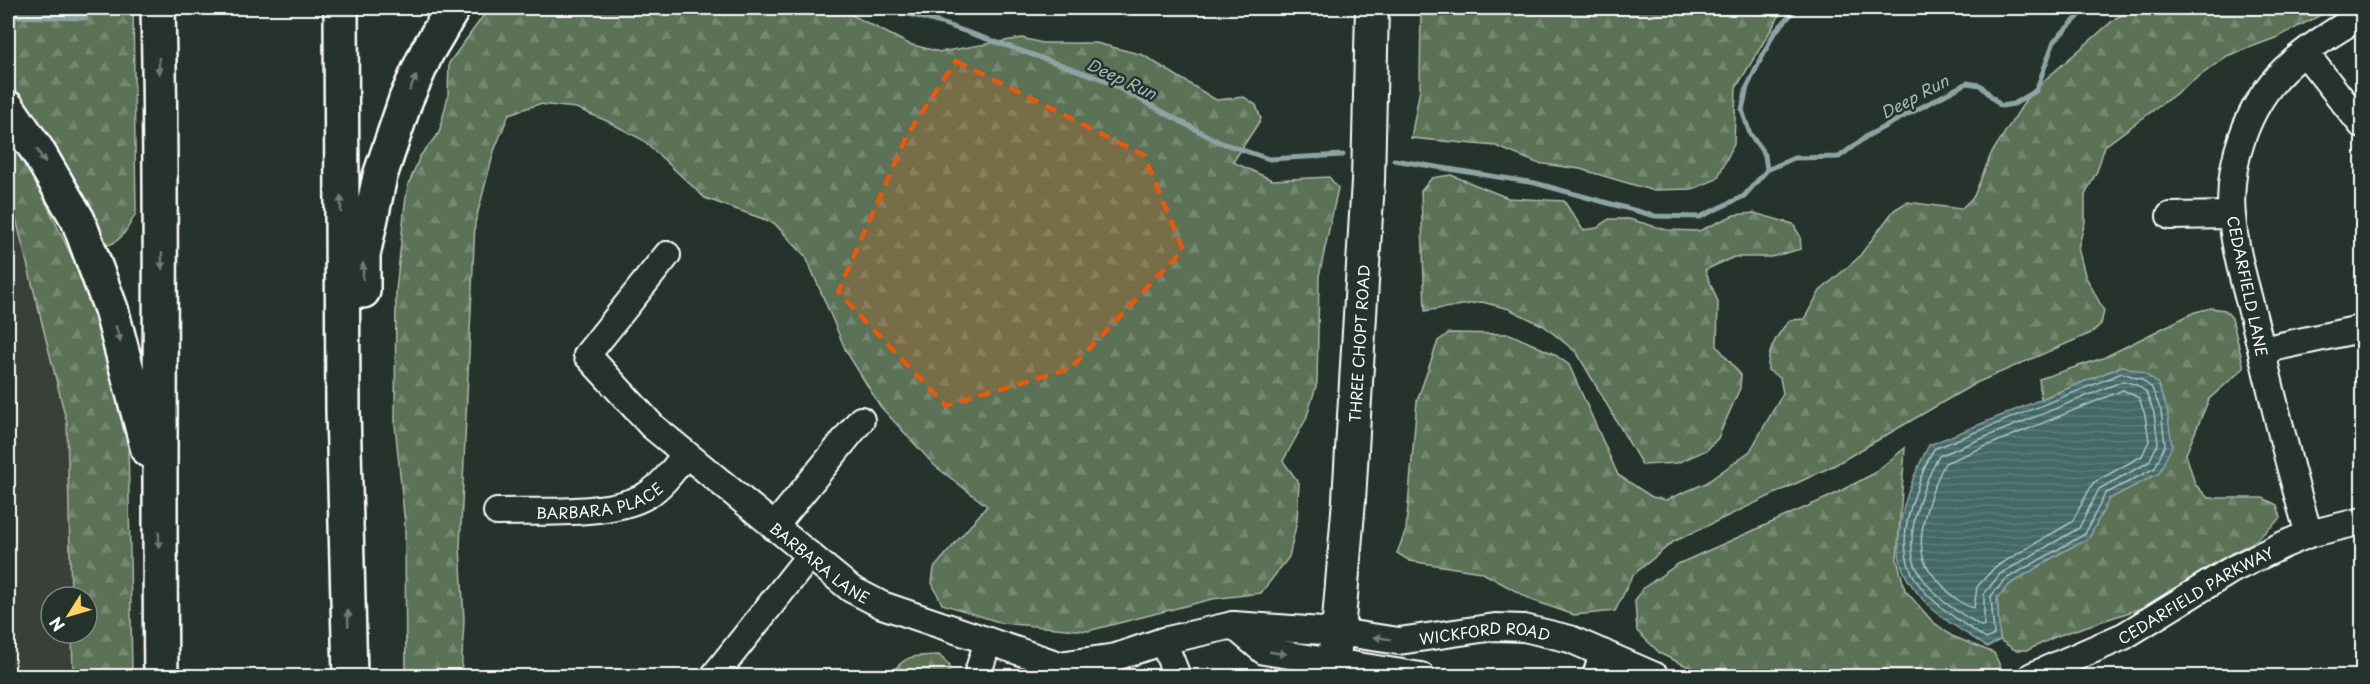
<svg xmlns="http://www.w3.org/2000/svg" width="2370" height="684" viewBox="0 0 2370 684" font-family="'Playpen Sans',sans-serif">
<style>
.built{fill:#393f38}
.forest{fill:url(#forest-firs);stroke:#aeb8aa;stroke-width:1.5}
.water{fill:url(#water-rules);stroke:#8ea4a4;stroke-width:1.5}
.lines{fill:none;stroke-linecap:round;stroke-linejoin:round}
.shore{stroke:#b4c3c2;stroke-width:1.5}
.stream{stroke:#8ea4a4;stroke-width:5}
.minor-casing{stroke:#fff;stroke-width:30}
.major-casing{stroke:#fff;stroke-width:36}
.highway-casing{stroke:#fff;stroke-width:38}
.minor{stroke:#26332d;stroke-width:26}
.major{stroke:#26332d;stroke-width:32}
.highway{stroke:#26332d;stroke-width:33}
.oneway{fill:#727a76}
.marked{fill:#e8590c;fill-opacity:0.2;stroke:#e8590c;stroke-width:4.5;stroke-dasharray:12 8;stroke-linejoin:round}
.labels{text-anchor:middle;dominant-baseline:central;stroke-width:5;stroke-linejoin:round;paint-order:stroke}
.street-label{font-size:15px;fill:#fff;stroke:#26332d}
.water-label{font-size:16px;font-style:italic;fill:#abb;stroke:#26332d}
</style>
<defs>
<pattern id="forest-firs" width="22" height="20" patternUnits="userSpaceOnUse" patternTransform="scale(1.5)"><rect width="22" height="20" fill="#5c7256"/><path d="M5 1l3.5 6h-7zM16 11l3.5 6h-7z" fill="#74876f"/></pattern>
<pattern id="water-rules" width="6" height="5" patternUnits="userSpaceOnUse" patternTransform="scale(1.5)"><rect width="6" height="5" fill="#436867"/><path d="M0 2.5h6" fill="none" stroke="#5f7f7e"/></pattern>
</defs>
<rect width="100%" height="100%" fill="#26332d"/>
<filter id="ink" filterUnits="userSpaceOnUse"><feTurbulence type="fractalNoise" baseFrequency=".0167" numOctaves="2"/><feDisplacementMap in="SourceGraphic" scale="12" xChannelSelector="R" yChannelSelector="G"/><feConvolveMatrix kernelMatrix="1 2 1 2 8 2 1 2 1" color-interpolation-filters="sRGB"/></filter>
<g filter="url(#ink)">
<path class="built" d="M8,203L13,207L67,423L71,597H51V633H72L73,676H8Z"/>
<path class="forest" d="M8,8H133L136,213C128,228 120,246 101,246L17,99L8,88Z
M489,8H838L909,44L940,52L1022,38L1042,43H1096L1143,55L1216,100L1244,97L1256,105L1261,119L1233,162L1272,180L1329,177L1338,188L1319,276L1317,383L1306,419L1283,461L1299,483L1297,521L1289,557L1261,593L1212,599L1088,631L1002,623L942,604L932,583L934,568L987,506L935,466L880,406L846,351L806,257L774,223L705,198L643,140L607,121L576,108L539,104L509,114L494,151L475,223L460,547L464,620L461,676H406L405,525L395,424L396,291L405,204L408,186L420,156L439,133L448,96L449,63Z
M1421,8H1784L1736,88L1734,144L1717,179L1693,189L1651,190L1580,169L1537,163L1496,146L1411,138L1420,89Z
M2159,8H2334L2278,37L2227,56L2105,146L2097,171L2085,195V222L2078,248L2085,275L2104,311L2101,324L2091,333L1976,383L1833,466L1673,542L1633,575L1615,611L1574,615L1532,600L1481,572L1410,561L1397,553L1406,530L1417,401L1438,341L1449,333L1510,334L1554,354L1569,365L1618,475L1652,497L1666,500L1706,483L1750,451L1783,393L1780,378L1768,370C1767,350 1777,334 1790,320L1804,319L1820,291L1858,258L1894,210L1907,202L1961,209L1974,196L1991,154L2031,92L2116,18L2128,12Z
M8,138L36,182L72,257L104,342L128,437L132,676H73L72,633H87V597H71L67,423L13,207L8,203Z
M1451,175L1508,198L1564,201L1583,230L1597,228L1609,219H1629L1667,230L1699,231L1734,215L1754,213L1793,224L1800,236L1801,249L1771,257H1734L1705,270L1718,302L1717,346L1741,375L1740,388L1718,438L1707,450L1677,463L1642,465L1577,353L1544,326L1509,309L1482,302L1425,311L1421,191L1432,178Z
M2211,308L2225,310L2232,318L2244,368L2209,399L2186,454L2195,484L2208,498H2263L2277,505L2281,518L2255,541L2216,562L2154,604L2057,636L2028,650H2015L2000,640L1997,598L2010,584L2060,553L2089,538L2109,499L2159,473L2123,366L2041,399L2039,379L2103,358L2195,312Z
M1905,448L1897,559L1905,590L1932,621L1952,636L1994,653L2001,668L1954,676H1708L1661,654L1637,631L1635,601L1642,589L1678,564L1831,496L1873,474Z
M939,655L950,666L947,676H889C906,654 912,656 939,655Z"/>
<path class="water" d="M2123,366L2144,373L2158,384L2167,410L2172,446L2159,473L2109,499L2089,538L2060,553L2010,584L1997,598L2000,640L1987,647C1970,635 1949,624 1933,610C1920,598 1903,577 1900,560C1894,521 1911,479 1929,445Z"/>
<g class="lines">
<path class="shore" d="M2122,373L2141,379L2152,388L2161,411L2165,445L2155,468L2105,494L2085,534L2006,579L1991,596L1994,635L1986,639C1929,600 1887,577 1913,500C1919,483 1924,465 1934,449Z
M2123,381L2137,385L2146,392L2154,413L2158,443L2149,462L2099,489L2079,528L2000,574L1984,594V626H1981C1968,617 1953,610 1942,600C1931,590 1916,573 1913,558C1907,527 1924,483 1939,456Z
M2123,390L2139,398L2145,415L2149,441L2142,456L2093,483L2072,522L1995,567L1977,587L1974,608C1964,606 1950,595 1944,587C1936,578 1926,569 1923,557C1916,530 1933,486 1945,463Z"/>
<path class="stream" d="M888,8L941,23L1102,79L1219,142L1269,159L1343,155
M8,16L86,18
M1394,160L1535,183L1655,216L1700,217L1744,196L1767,170L1794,158L1839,157L1867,136L1967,83L1980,85L2001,106L2014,104L2036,91L2054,41L2082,13L2095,8
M1767,170L1765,155L1750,134L1742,110L1747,87L1774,33L1797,8"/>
<defs>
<g id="minor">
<path d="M2305,53L2362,125"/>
<path d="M2170,216L2231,215"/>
<path id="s1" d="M667,255L587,355L652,426L851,589L882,605L1059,665L1116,657L1163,641L1233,625L1338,632L1399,641L1495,627L1524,628L1570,639L1655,676"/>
<path d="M2262,350L2360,329"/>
<path id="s2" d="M497,512C538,511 613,516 647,495C663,485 674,469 685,455"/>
<path d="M774,527L861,420"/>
<path d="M2309,534C2289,469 2274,402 2258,336C2249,296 2235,256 2232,216C2227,165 2247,106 2284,70C2307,48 2335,31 2362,15"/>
<path d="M1233,625L1264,651L1421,676"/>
<path d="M1163,641L1177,676"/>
<path d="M714,676L810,555"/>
<path d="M977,676L988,641"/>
<path d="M1596,676L1603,653"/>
<path id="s3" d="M2032,676L2124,636L2233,569L2283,545L2309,534L2362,521"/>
</g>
<g id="major">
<path id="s4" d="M1330,676L1338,632L1349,500L1368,181L1372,8"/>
</g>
<path id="highway" d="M158,8C163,231 158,453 161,676
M341,8L343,410L350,676
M8,108L37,150L78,220L111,309L148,450
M363,291V255L380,176L406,99L427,52L453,8"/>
</defs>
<use href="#minor" class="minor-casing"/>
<use href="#major" class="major-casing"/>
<use href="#highway" class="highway-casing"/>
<use href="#minor" class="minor"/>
<use href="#major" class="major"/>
<use href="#highway" class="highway"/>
</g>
<defs><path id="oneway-solid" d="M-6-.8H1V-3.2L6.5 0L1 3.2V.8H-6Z" transform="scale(1.5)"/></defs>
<g class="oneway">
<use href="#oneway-solid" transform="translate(159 66) rotate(89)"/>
<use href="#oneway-solid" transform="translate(413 83) rotate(-66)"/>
<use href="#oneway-solid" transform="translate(41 156) rotate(59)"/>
<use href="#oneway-solid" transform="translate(341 204) rotate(-90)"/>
<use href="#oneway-solid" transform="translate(162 261) rotate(89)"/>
<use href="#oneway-solid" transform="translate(363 271) rotate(-89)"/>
<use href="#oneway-solid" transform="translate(118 334) rotate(75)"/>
<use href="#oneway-solid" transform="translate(159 540) rotate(89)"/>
<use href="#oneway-solid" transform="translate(348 618) rotate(-92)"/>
<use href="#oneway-solid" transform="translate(1382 638) rotate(-171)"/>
<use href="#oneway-solid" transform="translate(1278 653) rotate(8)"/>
</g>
</g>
<path class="marked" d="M956,61L1144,155L1183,250L1070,369L946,406L838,292L907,135Z"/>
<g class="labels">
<g class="street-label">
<text transform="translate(2248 286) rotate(78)">CEDARFIELD LANE</text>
<text stroke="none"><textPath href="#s4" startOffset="334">THREE CHOPT ROAD</textPath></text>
<text stroke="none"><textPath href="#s2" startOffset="104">BARBARA PLACE</textPath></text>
<text stroke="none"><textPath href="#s1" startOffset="441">BARBARA LANE</textPath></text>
<text stroke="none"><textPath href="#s3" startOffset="183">CEDARFIELD PARKWAY</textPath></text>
<text stroke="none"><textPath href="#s1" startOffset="1136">WICKFORD ROAD</textPath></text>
</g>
<g class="water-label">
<text transform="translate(1122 78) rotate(25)">Deep Run</text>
<text transform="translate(1914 96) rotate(-28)">Deep Run</text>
</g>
</g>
<rect width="2370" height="684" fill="none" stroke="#26332d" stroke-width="30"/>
<rect x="15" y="15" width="2340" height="654" fill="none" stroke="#fff" stroke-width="2" filter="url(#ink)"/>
<g transform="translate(69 615) rotate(233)"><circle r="28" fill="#26332d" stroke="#7d8581" stroke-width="1.5"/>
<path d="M0-4.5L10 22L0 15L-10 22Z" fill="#ffd166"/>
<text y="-9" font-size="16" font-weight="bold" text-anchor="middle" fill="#ffffff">N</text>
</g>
</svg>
